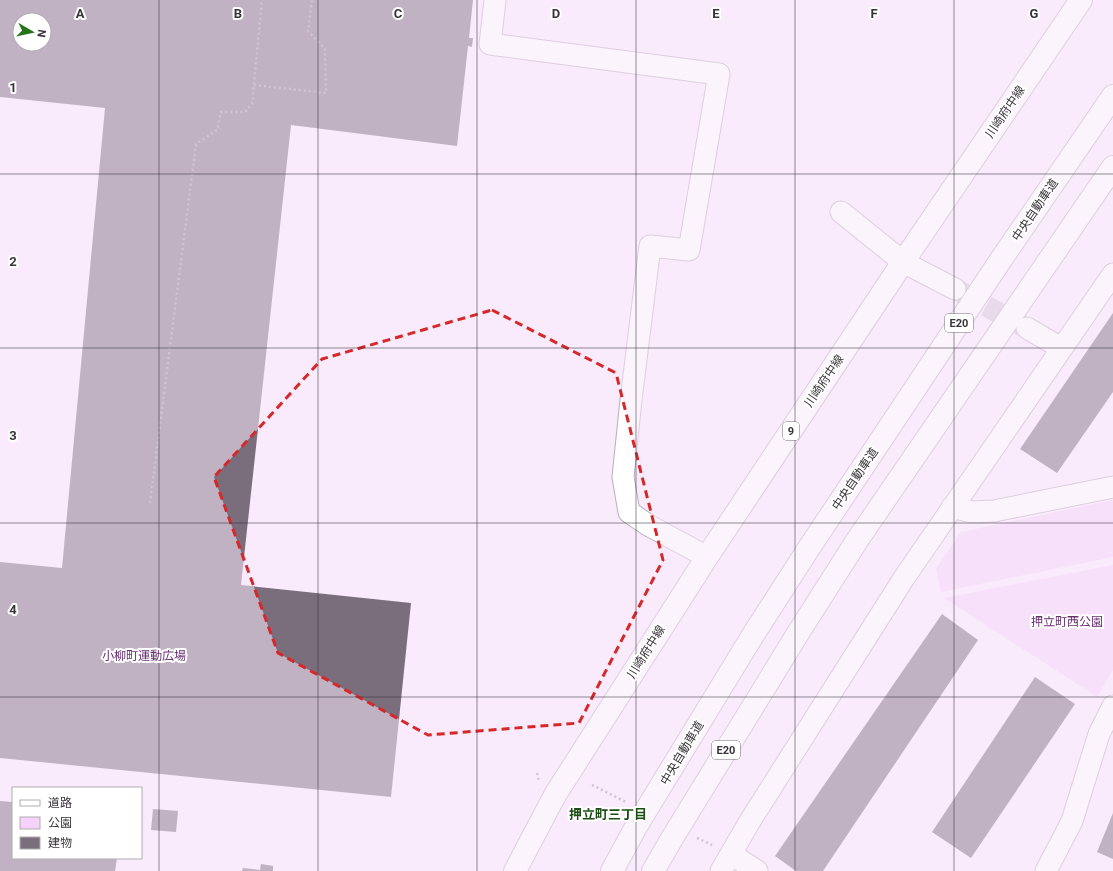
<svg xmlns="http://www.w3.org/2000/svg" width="1113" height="871" viewBox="0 0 1113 871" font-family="Roboto,'Noto Sans JP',sans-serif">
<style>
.green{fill:#f4d2f9}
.building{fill:#7a6e7c;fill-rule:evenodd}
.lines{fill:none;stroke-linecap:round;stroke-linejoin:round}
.minor-tunnel{stroke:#d3c6d4;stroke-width:21;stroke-dasharray:21 10;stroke-linecap:butt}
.minor-casing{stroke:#bbadbd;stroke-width:23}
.major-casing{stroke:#bbadbd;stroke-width:24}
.highway-casing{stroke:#bbadbd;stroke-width:24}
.path{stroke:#9e95a0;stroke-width:2.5;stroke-dasharray:2 3;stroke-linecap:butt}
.minor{stroke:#fff;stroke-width:21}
.major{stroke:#fff;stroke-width:22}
.highway{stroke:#fff;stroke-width:22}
.marked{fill:none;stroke:#d62828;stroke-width:3;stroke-dasharray:8 5;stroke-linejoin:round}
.grid{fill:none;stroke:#39343a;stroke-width:1;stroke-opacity:0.55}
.labels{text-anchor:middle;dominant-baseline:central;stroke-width:4;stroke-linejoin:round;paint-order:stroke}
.shield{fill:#fff;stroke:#747175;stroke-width:1}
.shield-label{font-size:11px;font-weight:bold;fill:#39343a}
.street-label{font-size:12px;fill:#39343a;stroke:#fff}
.park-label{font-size:12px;fill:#682f71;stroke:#fff}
.neighbourhood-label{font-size:13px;font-weight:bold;fill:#1c4d16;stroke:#fff}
.grid-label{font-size:13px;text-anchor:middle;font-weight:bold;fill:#39343a;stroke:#fff;stroke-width:4;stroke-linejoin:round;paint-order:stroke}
</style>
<rect width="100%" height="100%" fill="#f9ebfb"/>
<path class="green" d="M1113,500V557L941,592L936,569L961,532Z
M1113,565V670L1097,697L944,598Z"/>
<path class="building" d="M0,0H473L469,38H473L472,47L468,46L457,146L291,125L241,585L411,603L391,797L0,758V562L62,568L105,108L0,97ZM20,20H44V44H20Z
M1113,313V392L1057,473L1020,449Z
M942,614L978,640L823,871H796L775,856Z
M1035,677L1075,704L971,858L932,832Z
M0,801L13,802V858H117L115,871H0Z
M153,809L178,811L176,832L151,830Z
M1113,813V859L1097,852Z
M261,864L273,866V871H242L243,868L260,870Z"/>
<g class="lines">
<path class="minor-tunnel" d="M959,291L1024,327"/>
<defs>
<path id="minor" d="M495,0L490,44L719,74L689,250L650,246L631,400L623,477L629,512L648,525L707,557
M841,212L903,262L955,289
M1027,328L1061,348
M952,507L972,512L994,511L1113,487
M731,854L757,871
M721,871L750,821L904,578L1113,274
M1046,871L1072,821L1099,734L1113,706"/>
<path id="major" d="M515,871L555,795L707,557L903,262L1081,0"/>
<path id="highway" d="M612,871L637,825L753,635L807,551L1000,261L1113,96
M653,871L674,835L800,630L858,539L1113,167"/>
</defs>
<use href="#minor" class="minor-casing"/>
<use href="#major" class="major-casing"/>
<use href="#highway" class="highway-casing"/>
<path class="path" d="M254,85L326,93L325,49L308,31L312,0
M150,503L196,144L217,130L221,112H245L252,104L262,0
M537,773L539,781
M592,785L626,802
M697,838L712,845"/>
<use href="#minor" class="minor"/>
<use href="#major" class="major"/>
<use href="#highway" class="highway"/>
</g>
<path d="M0 0H1113V871H0ZM492,310L616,373L663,560L579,723L428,735L278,653L214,477L322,359Z" fill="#f9ebfb" fill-opacity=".55" fill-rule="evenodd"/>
<path class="marked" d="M492,310L616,373L663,560L579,723L428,735L278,653L214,477L322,359Z"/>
<path class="grid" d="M159,0V871M318,0V871M477,0V871M636,0V871M795,0V871M954,0V871M0,174H1113M0,348H1113M0,523H1113M0,697H1113"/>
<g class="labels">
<g class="shield">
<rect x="945" y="314" width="28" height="18" rx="3"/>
<rect x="783" y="422" width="16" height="18" rx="3"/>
<rect x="712" y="741" width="28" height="18" rx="3"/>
</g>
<g class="shield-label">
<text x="959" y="323">E20</text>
<text x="791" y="431">9</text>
<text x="726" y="750">E20</text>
</g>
<g class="street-label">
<text transform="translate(1005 112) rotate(-56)">川崎府中線</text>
<text transform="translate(1035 210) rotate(-56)">中央自動車道</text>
<text transform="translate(824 381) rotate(-56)">川崎府中線</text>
<text transform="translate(855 479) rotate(-56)">中央自動車道</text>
<text transform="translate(646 652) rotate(-58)">川崎府中線</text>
<text transform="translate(682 753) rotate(-59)">中央自動車道</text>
</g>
<g class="park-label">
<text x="1067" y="622">押立町西公園</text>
<text x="144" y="656">小柳町運動広場</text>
</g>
<g class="neighbourhood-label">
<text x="608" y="814">押立町三丁目</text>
</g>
</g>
<g class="grid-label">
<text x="80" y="18">A</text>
<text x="238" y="18">B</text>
<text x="398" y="18">C</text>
<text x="556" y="18">D</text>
<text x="716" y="18">E</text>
<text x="874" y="18">F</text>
<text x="1034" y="18">G</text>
<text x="13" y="92">1</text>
<text x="13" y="266">2</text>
<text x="13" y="440">3</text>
<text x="13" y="614">4</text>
</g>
<rect x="12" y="787" width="130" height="72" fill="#ffffff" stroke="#b0aeb0"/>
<rect x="20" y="800" width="20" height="6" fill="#ffffff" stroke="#b0aeb0"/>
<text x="48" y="807" font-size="12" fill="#39343a">道路</text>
<rect x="20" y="817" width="20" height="12" fill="#f4d2f9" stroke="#b0aeb0"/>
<text x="48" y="827" font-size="12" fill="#39343a">公園</text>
<rect x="20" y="837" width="20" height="12" fill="#7a6e7c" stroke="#b0aeb0"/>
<text x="48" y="847" font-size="12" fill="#39343a">建物</text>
<g transform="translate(32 32) rotate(99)"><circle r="19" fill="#ffffff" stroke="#b0aeb0"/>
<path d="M0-3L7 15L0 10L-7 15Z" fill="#25741c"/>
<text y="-6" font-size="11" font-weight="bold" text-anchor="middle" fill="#39343a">N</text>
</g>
</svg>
